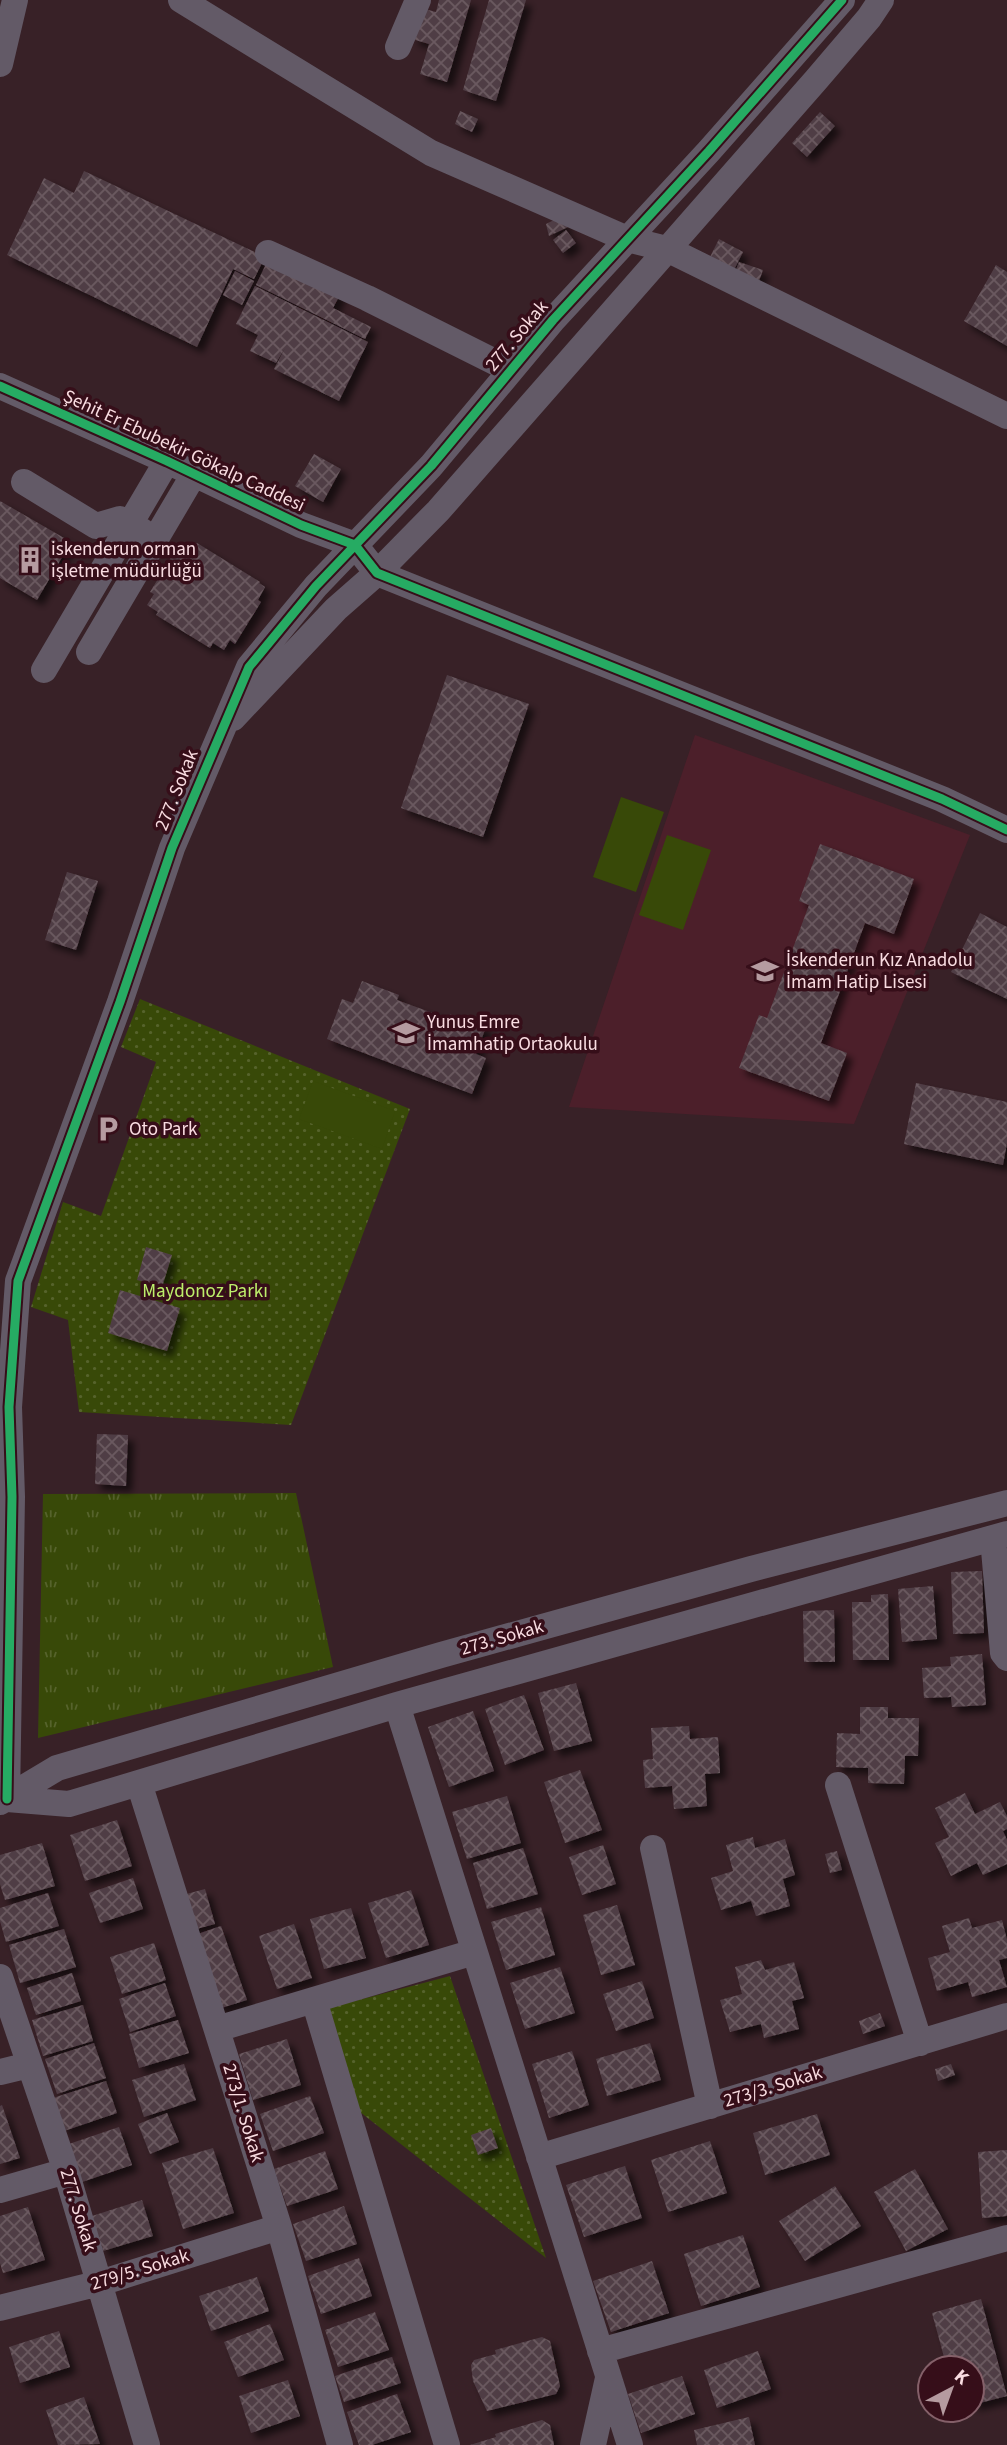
<svg xmlns="http://www.w3.org/2000/svg" width="1007" height="2445" viewBox="0 0 1007 2445" font-family="'Source Sans 3',sans-serif">
<style>
.built{fill:#4c1f2a}
.grass{fill:url(#grass-tufts)}
.park{fill:url(#park-dots)}
.garden{fill:#384908}
.building{fill:url(#building-cross-hatch);filter:url(#shadow)}
.lines{fill:none;stroke-linecap:round;stroke-linejoin:round}
.minor{stroke:#635a67;stroke-width:26}
.cycleway-casing{stroke:#360e19;stroke-width:13}
.cycleway{stroke:#26ab63;stroke-width:9}
.labels{text-anchor:middle;dominant-baseline:central;stroke-width:7;stroke-linejoin:round;paint-order:stroke}
.street-label{font-size:19px;fill:#f9dce1;stroke:#360e19}
.poi-label{font-size:19px;fill:#f9dce1;stroke:#360e19;text-anchor:start}
.park-label{font-size:19px;fill:#bdef6b;stroke:#360e19}
</style>
<defs>
<pattern id="grass-tufts" width="24" height="20" patternUnits="userSpaceOnUse" patternTransform="scale(1.75)"><rect width="24" height="20" fill="#384908"/><path d="M3 7l-1-3M5 7V3M7 7l1-3M15 17l-1-3M17 17v-4M19 17l1-3" fill="none" stroke="#56632c"/></pattern>
<pattern id="park-dots" width="8" height="8" patternUnits="userSpaceOnUse" patternTransform="scale(1.75)"><rect width="8" height="8" fill="#384908"/><path d="M2 2h.1M6 6h.1" fill="none" stroke="#56632c" stroke-width="1.8" stroke-linecap="round"/></pattern>
<pattern id="building-cross-hatch" width="8" height="8" patternUnits="userSpaceOnUse" patternTransform="scale(1.75)"><rect width="8" height="8" fill="#503e45"/><path d="M0 0l8 8M0 8l8-8" fill="none" stroke="#6a5960"/></pattern>
<filter id="shadow"><feDropShadow dx="6" dy="6" stdDeviation="3.5" flood-color="#0009"/></filter>
</defs>
<rect width="100%" height="100%" fill="#382127"/>
<path class="built" d="M695,735L970,835L854,1124L569,1107Z"/>
<path class="grass" d="M296,1493L333,1667L38,1738L43,1494Z"/>
<path class="park" d="M140,999L410,1109L291,1425L79,1412L68,1320L31,1307L63,1202L101,1216L156,1062L121,1047Z
M450,1976L546,2258L360,2112L328,2008Z"/>
<path class="garden" d="M621,797L664,812L636,892L593,877Z
M667,835L711,850L683,930L639,915Z
M313,1081L395,1111L382,1149L299,1119Z"/>
<path class="building" d="M439,0H471L447,82L420,74L429,44L412,39L421,8L436,12Z
M489,0H526L496,101L463,90Z
M460,111L478,119L472,132L455,124Z
M820,112L835,126L807,157L792,143Z
M84,171L265,257L254,279L233,269L197,347L7,255L44,178L74,193Z
M558,218L568,227L549,236L546,224Z
M566,230L576,243L563,253L553,240Z
M719,239L743,252L733,272L709,259Z
M269,258L341,293L333,308L371,327L365,339L256,285Z
M739,262L763,270L759,281L735,272Z
M996,265L1007,272V346L964,321Z
M235,271L254,281L242,305L223,295Z
M255,286L368,342L339,401L274,369L285,348L276,363L250,351L258,335L236,324Z
M314,454L341,469L323,502L295,486Z
M0,501L71,542L37,600L0,578Z
M197,543L260,582L259,583L265,587L258,600L261,602L235,644L230,640L224,650L213,643L210,648L156,615L158,612L147,605L154,594L150,592L175,551L179,554L184,547Z
M447,675L529,704L483,837L401,808Z
M820,844L914,879L894,934L865,923L821,1043L847,1053L829,1101L739,1068L759,1015L767,1018L809,905L799,901Z
M67,872L98,881L76,950L45,940Z
M980,913L1007,927V999L951,972Z
M362,981L399,995L397,1000L449,1019L450,1014L486,1027L476,1054L486,1058L472,1094L327,1039L342,999L353,1003Z
M916,1083L1007,1102V1143L1003,1165L904,1144Z
M146,1247L172,1255L162,1287L137,1280Z
M120,1290L180,1308L167,1351L108,1333Z
M97,1434L128,1435L126,1486L95,1484Z
M982,1571L984,1633L953,1634L951,1572Z
M933,1586L937,1639L902,1642L898,1589Z
M888,1594L889,1660H853L852,1602H871V1595Z
M834,1610L835,1662H804L803,1611Z
M982,1654L986,1705L952,1707L951,1697L924,1698L922,1668L951,1666L950,1657Z
M576,1683L592,1741L554,1751L538,1693Z
M524,1695L544,1750L505,1765L485,1709Z
M860,1707H888V1718H919L918,1756H905L904,1784L868,1783V1768L836,1767L837,1733L860,1734Z
M473,1711L494,1771L449,1787L428,1727Z
M689,1726L690,1739L718,1737L720,1773L705,1774L707,1806L674,1809L672,1786L645,1788L643,1760L653,1759L651,1728Z
M580,1770L602,1830L565,1843L544,1782Z
M965,1793L975,1814L1000,1802L1007,1816V1829L1003,1831L1007,1840V1864L983,1875L977,1863L951,1876L935,1843L949,1837L935,1808Z
M507,1796L521,1843L467,1859L452,1812Z
M117,1820L132,1866L85,1881L70,1835Z
M753,1837L755,1848L785,1839L795,1875L783,1879L790,1906L756,1916L751,1901L721,1910L711,1878L733,1871L726,1845Z
M42,1843L55,1886L5,1900L0,1884V1855Z
M603,1845L616,1884L582,1895L569,1857Z
M523,1848L538,1894L487,1909L473,1863Z
M837,1851L842,1870L830,1873L825,1854Z
M133,1878L143,1909L100,1923L89,1893Z
M205,1889L215,1924L189,1931L179,1896Z
M411,1890L429,1945L386,1958L368,1903Z
M48,1893L59,1926L6,1942L0,1921V1908Z
M617,1905L635,1965L601,1975L583,1915Z
M541,1907L555,1955L506,1970L491,1922Z
M351,1908L366,1958L324,1969L310,1919Z
M969,1918L972,1928L1002,1920L1007,1940V1958L999,1960L1007,1987L972,1997L968,1982L937,1991L928,1958L950,1952L942,1926Z
M294,1924L312,1978L277,1989L259,1936Z
M221,1926L247,2000L218,2009L192,1936Z
M64,1929L76,1967L20,1983L9,1945Z
M154,1943L166,1980L122,1994L110,1957Z
M761,1960L765,1970L794,1962L804,1998L792,2001L799,2029L764,2038L761,2024L730,2032L720,2000L742,1994L735,1967Z
M560,1967L575,2013L525,2029L510,1983Z
M72,1973L81,2001L36,2015L27,1988Z
M642,1981L654,2018L616,2031L603,1994Z
M165,1983L176,2016L130,2032L119,1999Z
M83,2005L93,2041L43,2056L32,2020Z
M880,2013L885,2026L863,2034L859,2021Z
M178,2020L189,2053L139,2068L129,2034Z
M287,2039L301,2085L253,2100L239,2054Z
M94,2043L106,2078L57,2094L45,2059Z
M650,2043L661,2080L607,2096L596,2059Z
M572,2051L589,2105L549,2118L532,2064Z
M184,2064L196,2100L144,2117L132,2080Z
M951,2064L955,2075L938,2081L935,2069Z
M106,2081L117,2113L64,2131L53,2098Z
M310,2096L324,2133L273,2151L260,2114Z
M2,2105L20,2158L0,2164V2106Z
M167,2113L179,2142L150,2154L138,2124Z
M817,2114L830,2155L765,2175L753,2133Z
M119,2127L132,2165L82,2182L69,2144Z
M491,2128L498,2148L478,2155L471,2135Z
M710,2141L727,2193L668,2212L651,2160Z
M213,2148L234,2213L183,2229L162,2163Z
M1007,2150V2216L982,2218L978,2152Z
M325,2151L338,2189L287,2206L274,2169Z
M625,2166L642,2218L584,2237L566,2185Z
M915,2169L948,2229L906,2251L874,2192Z
M835,2186L861,2226L805,2261L779,2221Z
M142,2200L153,2236L103,2251L92,2216Z
M344,2206L357,2244L306,2261L293,2224Z
M28,2207L45,2260L3,2273L0,2263V2216Z
M743,2235L760,2287L701,2306L684,2254Z
M359,2258L372,2296L321,2314L308,2276Z
M652,2261L669,2313L611,2332L593,2281Z
M257,2277L269,2311L211,2331L199,2296Z
M981,2299L1007,2396L972,2405V2368H947L932,2313Z
M375,2312L389,2350L338,2367L325,2330Z
M270,2324L284,2360L238,2377L224,2342Z
M59,2331L70,2367L20,2383L9,2347Z
M542,2337L550,2341L560,2386L556,2394L487,2411L473,2381L471,2365L474,2360L496,2354L495,2350Z
M758,2351L771,2389L717,2408L704,2370Z
M392,2357L401,2383L344,2402L335,2376Z
M682,2376L695,2414L641,2433L628,2394Z
M288,2380L300,2416L251,2433L239,2396Z
M397,2394L411,2432L372,2445H359L347,2412Z
M84,2397L100,2444L58,2445L46,2410Z
M749,2417L755,2445H697L694,2430Z
M542,2420L550,2425L554,2445H470L496,2437L495,2434Z"/>
<g class="lines">
<path class="minor" d="M181,0L431,153L627,239L667,249L1007,416
M398,47L418,0
M0,64L15,0
M268,253L367,298L511,370
M0,386L167,461L301,525L355,545L377,573L942,799L1007,830
M24,482L96,526L120,519L142,531
M89,652L194,474
M44,670L167,461
M233,718L336,609L377,573L438,511L816,80L869,18L881,0
M993,1538L1003,1653L1007,1658
M397,1705L630,2445
M139,1783L279,2227L340,2445
M838,1785L920,2043
M7,1799L12,1497L9,1407L18,1281L120,1002L172,848L249,667L316,586L431,466L553,320L709,151L842,0
M7,1799L69,1804L397,1705L1007,1534
M0,1802L57,1768L441,1655L751,1569L1007,1503
M653,1848L710,2106
M0,1977L66,2171L147,2445
M314,2000L447,2445
M217,2029L474,1952
M0,2072L29,2065
M539,2157L1007,2016
M0,2190L66,2171
M0,2308L100,2283L279,2227
M600,2351L1007,2238
M593,2445L608,2378"/>
<defs>
<path id="cycleway" d="M0,386L167,461L301,525L355,545L377,573L942,799L1007,830
M7,1799L12,1497L9,1407L18,1281L120,1002L172,848L249,667L316,586L431,466L553,320L709,151L842,0"/>
</defs>
<use href="#cycleway" class="cycleway-casing"/>
<use href="#cycleway" class="cycleway"/>
</g>
<defs>
<symbol id="building-bare" viewBox="-9 -9 18 18"><path d="M-4-6H4V6H1V3H-1V6H-4ZM-2.5-4.3h1.7v1.8h-1.7ZM.8-4.3h1.7v1.8H.8ZM-2.5-1h1.7V.8h-1.7ZM.8-1h1.7V.8H.8Z" fill="#b59ba0" stroke="#360e19" stroke-width="2.5" paint-order="stroke"/></symbol>
<symbol id="school-bare" viewBox="-9 -9 18 18"><path d="M0-5L7-2L0 1L-7-2ZM-4 1L0 2.5L4 1V4Q0 6-4 4Z" fill="#b59ba0" stroke="#360e19" stroke-width="2.5" paint-order="stroke"/></symbol>
<symbol id="parking-bare" viewBox="-9 -9 18 18"><path d="M-3.5-5.5H1a3.5 3.5 0 0 1 0 7H-1V5.5H-3.5ZM-1-3.4V-.6H.8a1.4 1.4 0 0 0 0-2.8Z" fill="#b59ba0" stroke="#360e19" stroke-width="2.5" paint-order="stroke"/></symbol>
</defs>
<g fill-rule="evenodd">
<use href="#building-bare" x="11" y="541" width="38" height="38"/>
<use href="#school-bare" x="746" y="952" width="38" height="38"/>
<use href="#school-bare" x="387" y="1014" width="38" height="38"/>
<use href="#parking-bare" x="89" y="1110" width="38" height="38"/>
</g>
<g class="labels">
<g class="street-label">
<text transform="translate(517 336) rotate(-50)">277. Sokak</text>
<text transform="translate(184 451) rotate(25)">Şehit Er Ebubekir Gökalp Caddesi</text>
<text transform="translate(177 790) rotate(-68)">277. Sokak</text>
<text transform="translate(502 1638) rotate(-16)">273. Sokak</text>
<text transform="translate(773 2087) rotate(-17)">273/3. Sokak</text>
<text transform="translate(243 2113) rotate(73)">273/1. Sokak</text>
<text transform="translate(78 2210) rotate(73)">277. Sokak</text>
<text transform="translate(140 2270) rotate(-17)">279/5. Sokak</text>
</g>
<g class="poi-label">
<text x="51" y="549">iskenderun orman<tspan x="51" dy="22">işletme müdürlüğü</tspan></text>
<text x="786" y="960">İskenderun Kız Anadolu<tspan x="786" dy="22">İmam Hatip Lisesi</tspan></text>
<text x="427" y="1022">Yunus Emre<tspan x="427" dy="22">İmamhatip Ortaokulu</tspan></text>
<text x="129" y="1129">Oto Park</text>
</g>
<g class="park-label">
<text x="205" y="1291">Maydonoz Parkı</text>
</g>
</g>
<g transform="translate(951 2389) rotate(41)"><circle r="33" fill="#360e19" stroke="#846069" stroke-width="2"/>
<path d="M0-5L12 26L0 18L-12 26Z" fill="#b59ba0"/>
<text y="-10" font-size="19" font-weight="bold" text-anchor="middle" fill="#f9dce1">K</text>
</g>
</svg>
